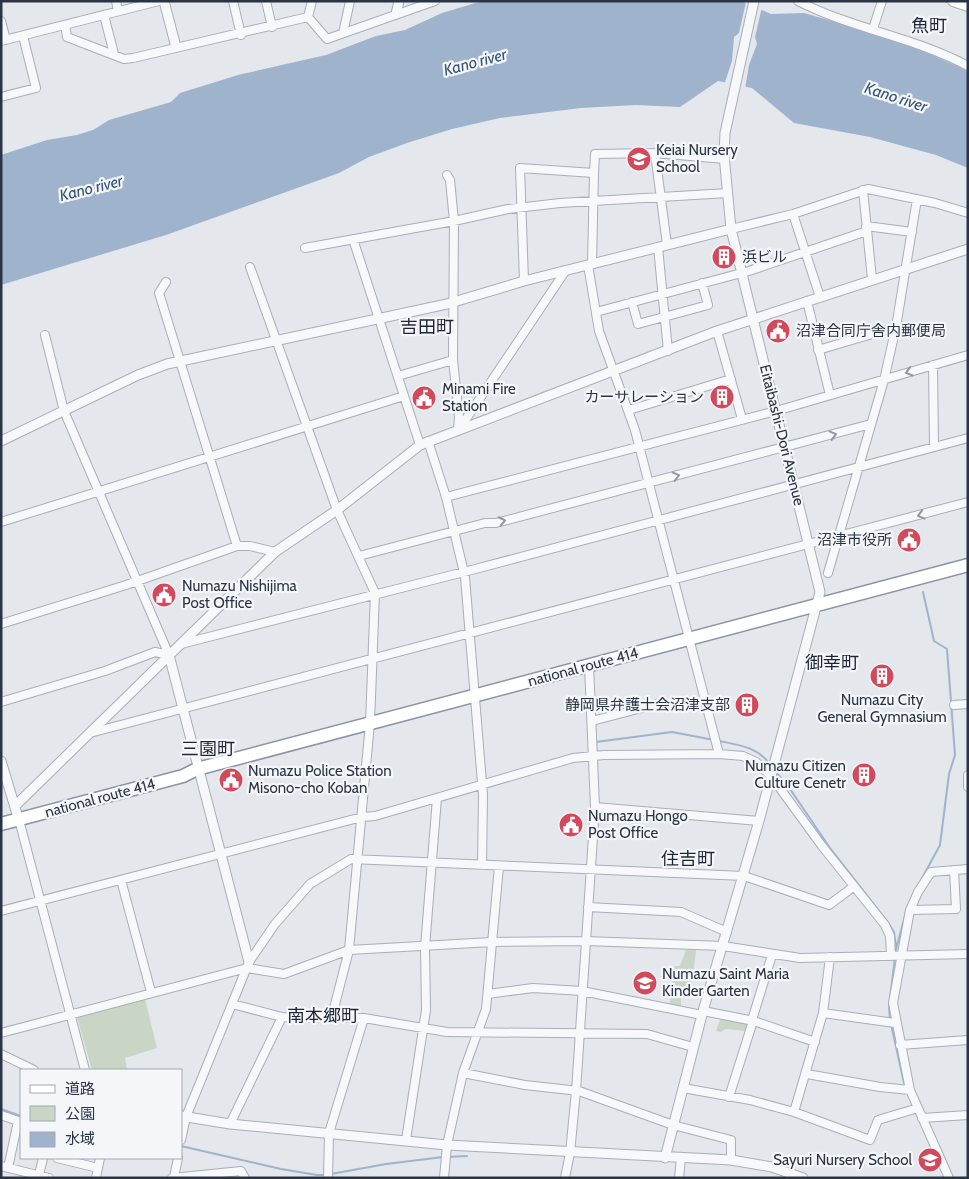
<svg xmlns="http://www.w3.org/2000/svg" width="969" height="1179" viewBox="0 0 969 1179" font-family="Cabin,'Noto Sans JP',sans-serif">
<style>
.green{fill:#c9d6c5}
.water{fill:#9fb4cc}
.pier{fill:#e4e7ec}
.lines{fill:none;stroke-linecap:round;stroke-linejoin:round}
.stream{stroke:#9fb4cc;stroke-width:2}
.minor-casing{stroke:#a9aeb7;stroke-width:10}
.tertiary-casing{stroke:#a9aeb7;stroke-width:11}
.secondary-casing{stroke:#a9aeb7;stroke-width:12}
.trunk-casing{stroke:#8b94a3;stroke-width:15}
.minor{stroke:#f7f8fa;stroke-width:8}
.tertiary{stroke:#f7f8fa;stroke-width:9}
.secondary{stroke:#fff;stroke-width:10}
.trunk{stroke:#fff;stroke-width:12}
.oneway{stroke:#9196a0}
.labels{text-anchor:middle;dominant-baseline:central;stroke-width:4.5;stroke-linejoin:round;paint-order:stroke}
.poi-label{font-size:15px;fill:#2b3445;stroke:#f4f6f9;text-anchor:start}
.street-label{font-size:15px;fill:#2b3445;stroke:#f4f6f9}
.water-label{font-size:16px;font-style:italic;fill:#34527a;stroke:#f4f6f9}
.quarter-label{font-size:18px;fill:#1d2536;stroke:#f4f6f9}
</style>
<rect width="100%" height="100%" fill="#e4e7ec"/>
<path class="green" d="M686,950H696L692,985L687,995H681V1009L669,1007L675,966H680Z
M145,999L157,1048L125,1058L127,1070H92L77,1017Z
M721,1017L750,1022L747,1031L725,1029L721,1032L716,1031Z"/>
<path class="water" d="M482,1H741L771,14L804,13L870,32L910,45L968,71V168L936,155L870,137L794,123L752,88L718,81L680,107L636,105L581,108L500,118L452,129L407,143L369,157L339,173L166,235L1,285V155L47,140L77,135L93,130L109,120L171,102L180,93L238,75L326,55L376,36L405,30L442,13Z"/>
<path class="pier" d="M746,2L762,7L755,37L757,44L749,65L745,89L724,85L732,61L734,37L739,33Z"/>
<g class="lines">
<path class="stream" d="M719,741C739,745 759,747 771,766
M596,742L672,732L714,740
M775,771L788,786L830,848L887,921L894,932L896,947
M913,895L940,845L949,774L955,755L947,649L934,641L923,592
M895,953L907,908
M890,1020L889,1007L895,957
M891,1024L904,1083
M1,1109L21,1116
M181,1146L281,1169L317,1175H326
M447,1157L467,1156
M331,1174L386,1164L443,1157"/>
<defs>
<path id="minor" d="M116,1L118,11
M233,1L241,35
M266,1L272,27
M798,1C852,29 914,37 968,66
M104,15L114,54
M308,17L327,39L435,1
M308,17L312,1
M1,21L6,40
M65,25L67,37L124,59L133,58L308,17
M873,29L882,1
M343,33L350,1
M1,41L159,1
M1,97L36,88L23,36
M655,153L667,245
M447,175L450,180L454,221L453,360L459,417L458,430
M863,190L872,279
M793,214L820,297
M866,226L912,232
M731,229L793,214L868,189L935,203L968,213
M353,239L420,445
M658,247L668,351
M305,248L454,221L508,209L560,203L728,193
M592,264L594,173
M588,265L599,331L635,430L719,754
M250,267L337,510L375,593L370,723L349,950L332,1016
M524,281L520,168L594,173L595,154L655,153L725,159
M166,282L159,293L237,546
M807,301L830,395
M632,302L638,324L708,305L702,283
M596,312L749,271L867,231
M717,331L742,419
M45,335L64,411L169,655
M818,350L896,327
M933,365L934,447
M398,376L453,360
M629,410L731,379
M460,428L566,270
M428,441L446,497L465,577L483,795L482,865
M446,497L776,411L968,355
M1,522L404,396
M359,556L485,523H496L871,424
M828,573L884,380L896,327L917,199
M1,624L126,585L237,546H250L275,552
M181,644L464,572L968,438
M1,702L105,671L155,652L169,655
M954,705L968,704
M592,721L661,703
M90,733L968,502
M968,775V787
M595,807L759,821
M18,816L85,1070
M121,880L151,992
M588,907L681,912L727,932
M910,910L956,909L954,870
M1,911L362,817L375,816L573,758L604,755L719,754L743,756L756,762L771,776L822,846L885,925L890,936L891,956
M488,994L533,988L582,991L702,1015
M232,1004L282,1017L364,1018L447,1032L647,1034L693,1047
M703,1011L754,1021L815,1042
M823,1013L895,1023
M752,1020L772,955
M1,1033L247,968L284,974L349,950L492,942L585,941L723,946L800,958L968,954
M900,1045L968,1040
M1,1054L34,1070
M463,1073L525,1085L579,1091L673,1125L731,1140V1160
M807,1074L880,1087L910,1090
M683,1088L750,1100L794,1112L870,1140L878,1120L918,1108
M729,1097L753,1021
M794,1112L823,1013L830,957
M1,1115L21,1122
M922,1118L968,1115
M230,1124L282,1017
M181,1140L186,1117L249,962L275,924L310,884L351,859L744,876L829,905L853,887
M406,1140L426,1010L425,947L437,798
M57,1158L98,1168
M1,1166L49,1178
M8,1168L18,1121
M39,1175L43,1158
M174,1177L178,1158
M96,1178L100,1158
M172,1178L241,1171L245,1178
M328,1178L329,1133L364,1018
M444,1178L447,1145L463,1073L486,1009L499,866
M565,1178L570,1153L576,1091L595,807L589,665
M679,1178L681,1158
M949,1178L910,1090L893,1003L910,910L918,892L931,872L968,869"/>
<path id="tertiary" d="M164,1L176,47
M396,14L399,1
M1,441L138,375L167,364L447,304L524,281L731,229
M169,655L249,962
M1,761L17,814
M15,806L275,552L337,510L420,445L717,331L968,249
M181,1116L230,1124L447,1145L731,1160L772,1167L803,1178
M665,1158L703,1011L759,821L820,592L731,229L724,155L725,133L754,1"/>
<path id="secondary" d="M953,1L968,6"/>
<path id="trunk" d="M1,824L183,776L197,769L968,565"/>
</defs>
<use href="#minor" class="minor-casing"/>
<use href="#tertiary" class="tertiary-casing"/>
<use href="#secondary" class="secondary-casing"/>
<use href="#trunk" class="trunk-casing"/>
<use href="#minor" class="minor"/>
<use href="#tertiary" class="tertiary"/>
<use href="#secondary" class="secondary"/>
<use href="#trunk" class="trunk"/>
</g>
<defs><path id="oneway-chevron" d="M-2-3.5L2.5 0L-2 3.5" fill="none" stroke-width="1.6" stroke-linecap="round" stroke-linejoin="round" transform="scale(1.25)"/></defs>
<g class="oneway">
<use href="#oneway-chevron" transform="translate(909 372) rotate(163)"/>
<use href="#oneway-chevron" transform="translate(833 435) rotate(-15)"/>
<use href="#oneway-chevron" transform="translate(676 476) rotate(-15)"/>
<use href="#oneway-chevron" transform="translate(921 515) rotate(165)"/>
<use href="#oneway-chevron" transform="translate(502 521) rotate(-12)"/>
</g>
<defs>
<symbol id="school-disc" viewBox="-11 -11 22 22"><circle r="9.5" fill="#d1495b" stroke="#f4f6f9"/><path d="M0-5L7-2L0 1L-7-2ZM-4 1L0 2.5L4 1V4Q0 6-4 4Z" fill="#fff"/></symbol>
<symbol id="building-disc" viewBox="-11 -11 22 22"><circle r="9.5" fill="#d1495b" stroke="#f4f6f9"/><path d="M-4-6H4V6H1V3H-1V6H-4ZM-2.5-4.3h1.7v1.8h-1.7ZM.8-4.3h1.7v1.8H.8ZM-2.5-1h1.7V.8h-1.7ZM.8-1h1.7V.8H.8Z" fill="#fff"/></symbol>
<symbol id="civic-disc" viewBox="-11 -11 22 22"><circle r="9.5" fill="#d1495b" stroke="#f4f6f9"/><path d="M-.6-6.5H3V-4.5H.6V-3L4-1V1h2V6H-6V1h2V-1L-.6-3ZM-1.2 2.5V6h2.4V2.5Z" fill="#fff"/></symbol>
</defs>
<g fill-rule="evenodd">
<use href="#school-disc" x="625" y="145" width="28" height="28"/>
<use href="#building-disc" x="710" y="243" width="28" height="28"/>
<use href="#civic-disc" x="764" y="317" width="28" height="28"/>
<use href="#building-disc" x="708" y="383" width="28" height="28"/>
<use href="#civic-disc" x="410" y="384" width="28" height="28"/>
<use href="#civic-disc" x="895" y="526" width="28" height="28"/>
<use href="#civic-disc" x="150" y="581" width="28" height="28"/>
<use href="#building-disc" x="868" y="662" width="28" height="28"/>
<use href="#building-disc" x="733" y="691" width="28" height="28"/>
<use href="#building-disc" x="850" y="761" width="28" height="28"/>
<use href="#civic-disc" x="217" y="766" width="28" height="28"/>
<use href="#civic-disc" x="557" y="811" width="28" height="28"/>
<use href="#school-disc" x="631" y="969" width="28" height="28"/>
<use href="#school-disc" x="916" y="1146" width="28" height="28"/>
</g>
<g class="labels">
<g class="poi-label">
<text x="656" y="150">Keiai Nursery<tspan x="656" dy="17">School</tspan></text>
<text x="742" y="257">浜ビル</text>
<text x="796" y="331">沼津合同庁舎内郵便局</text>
<text x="442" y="389">Minami Fire<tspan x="442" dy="17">Station</tspan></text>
<text x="704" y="397" text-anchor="end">カーサレーション</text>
<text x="892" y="540" text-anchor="end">沼津市役所</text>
<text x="182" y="586">Numazu Nishijima<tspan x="182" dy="17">Post Office</tspan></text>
<text x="882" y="700" text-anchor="middle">Numazu City<tspan x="882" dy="17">General Gymnasium</tspan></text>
<text x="730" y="705" text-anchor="end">静岡県弁護士会沼津支部</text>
<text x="846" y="766" text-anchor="end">Numazu Citizen<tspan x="846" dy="17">Culture Cenetr</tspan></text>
<text x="248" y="771">Numazu Police Station<tspan x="248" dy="17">Misono-cho Koban</tspan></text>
<text x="588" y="816">Numazu Hongo<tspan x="588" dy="17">Post Office</tspan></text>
<text x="662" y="974">Numazu Saint Maria<tspan x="662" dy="17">Kinder Garten</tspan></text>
<text x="912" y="1160" text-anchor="end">Sayuri Nursery School</text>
</g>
<g class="street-label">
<text transform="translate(782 435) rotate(76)">Eitaibashi-Dori Avenue</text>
<text transform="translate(583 667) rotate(-15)">national route 414</text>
<text transform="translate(100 798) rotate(-15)">national route 414</text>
</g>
<g class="water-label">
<text transform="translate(475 62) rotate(-15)">Kano river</text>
<text transform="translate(896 97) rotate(18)">Kano river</text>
<text transform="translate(91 188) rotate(-14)">Kano river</text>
</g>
<g class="quarter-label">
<text x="929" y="26">魚町</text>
<text x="427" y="327">吉田町</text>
<text x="832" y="663">御幸町</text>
<text x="208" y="749">三園町</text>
<text x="688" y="859">住吉町</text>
<text x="323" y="1016">南本郷町</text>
</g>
</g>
<rect width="969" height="1179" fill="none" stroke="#2b3445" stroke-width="5"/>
<rect x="20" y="1069" width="162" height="90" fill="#f4f6f9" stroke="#a4a8b1"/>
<rect x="30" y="1085" width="25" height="8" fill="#ffffff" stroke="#a4a8b1"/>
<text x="65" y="1094" font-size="15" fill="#2b3445">道路</text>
<rect x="30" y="1106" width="25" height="15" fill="#c9d6c5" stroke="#a4a8b1"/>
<text x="65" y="1119" font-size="15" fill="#2b3445">公園</text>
<rect x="30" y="1132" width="25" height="15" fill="#9fb4cc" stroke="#a4a8b1"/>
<text x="65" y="1144" font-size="15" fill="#2b3445">水域</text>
</svg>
